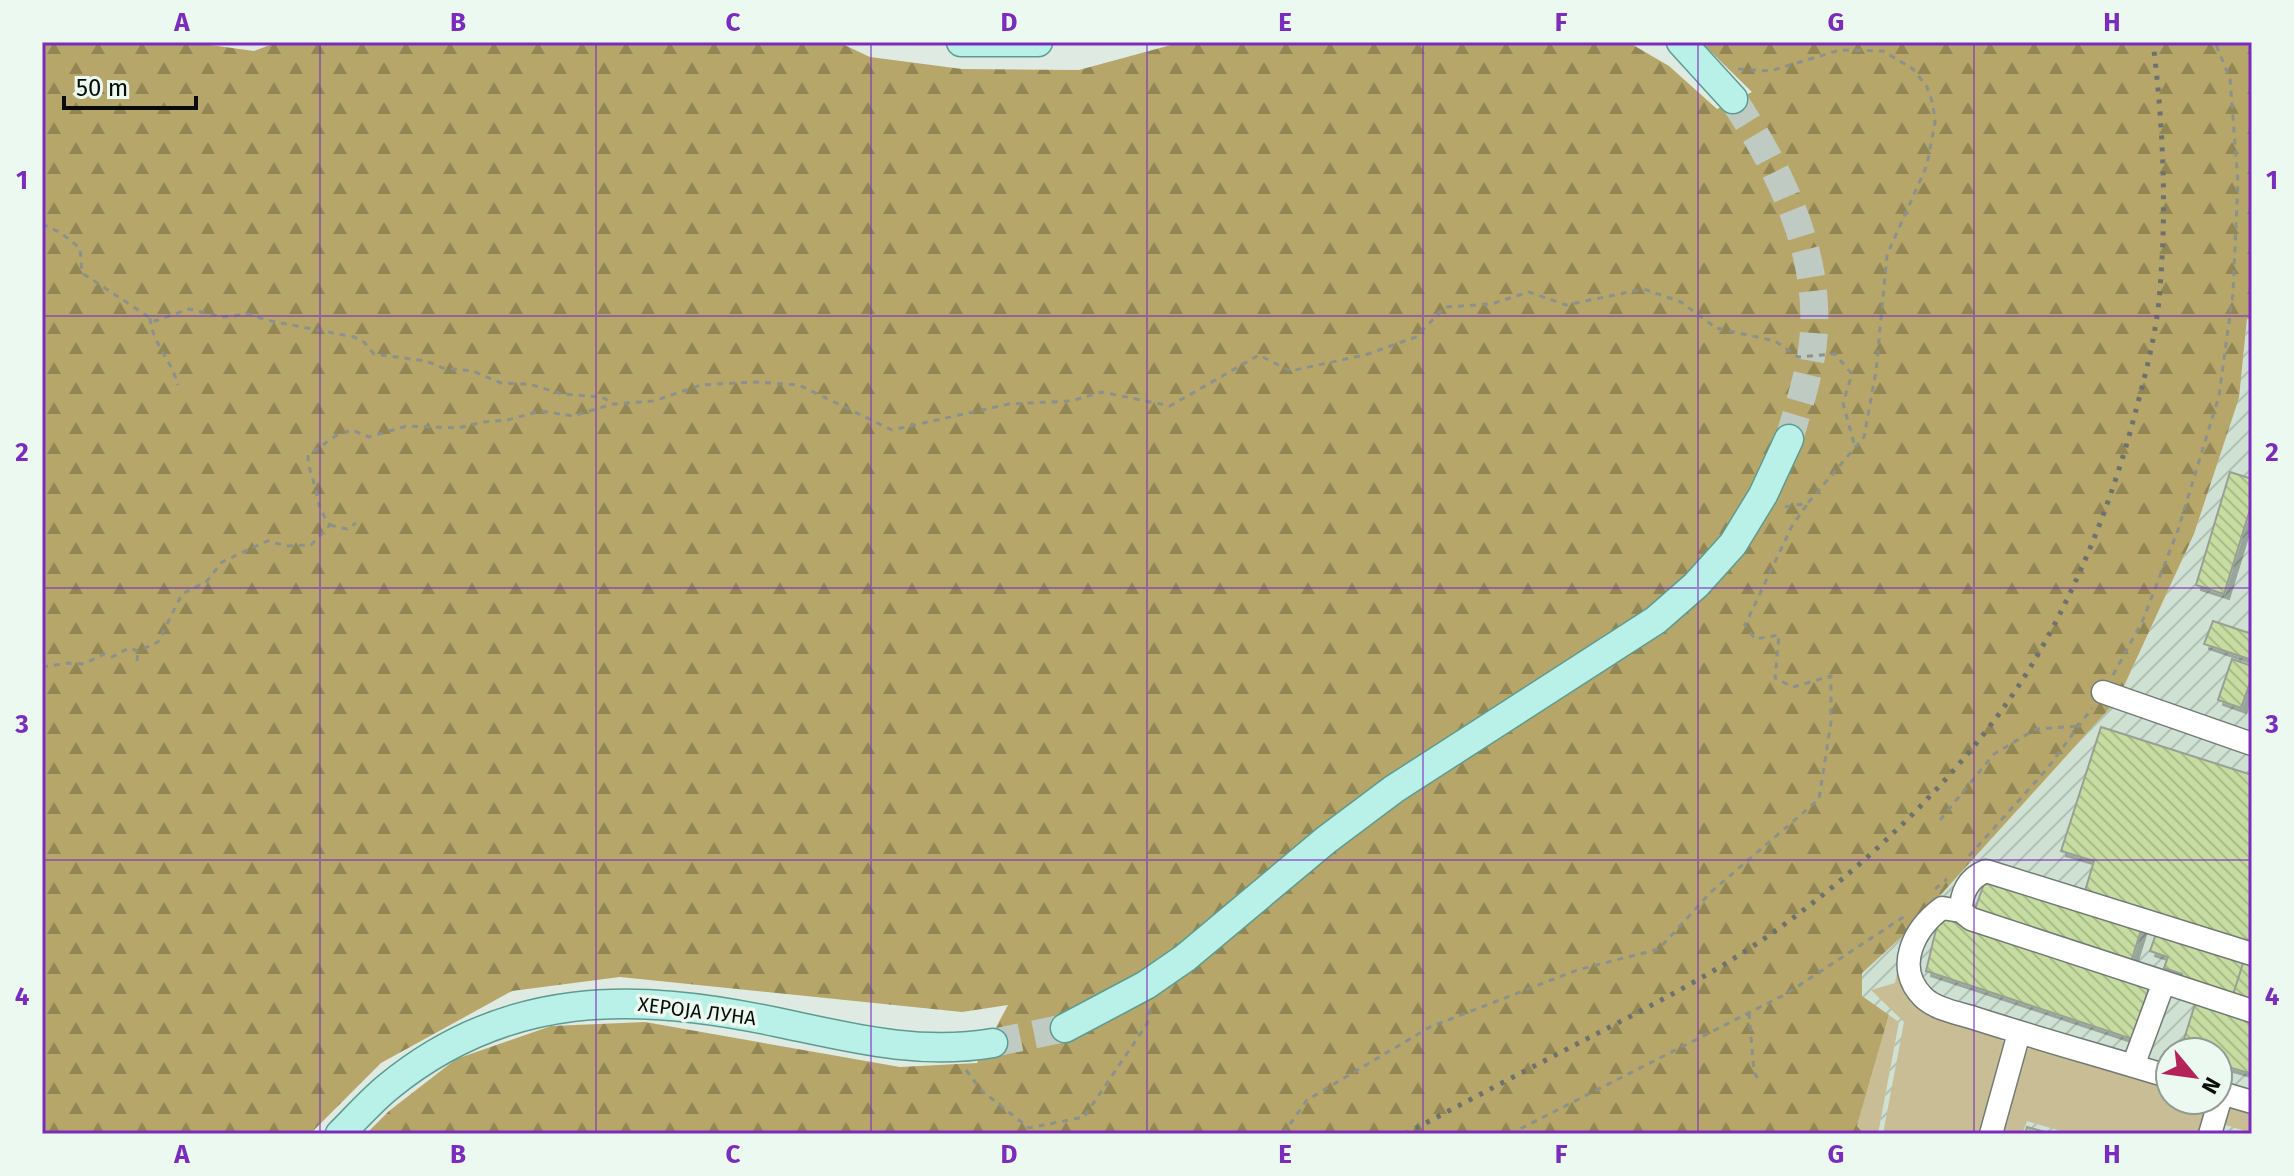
<svg xmlns="http://www.w3.org/2000/svg" width="2294" height="1176" viewBox="0 0 2294 1176" font-family="'Fira Sans',sans-serif">
<style>
.industrial{fill:url(#industrial-furrows);fill-rule:evenodd}
.grass{fill:#c8bd94}
.forest{fill:url(#forest-firs)}
.building{fill:url(#building-back-hatch);stroke:#9a9f93;stroke-width:2;filter:url(#shadow)}
.lines{fill:none;stroke-linecap:round;stroke-linejoin:round}
.major-tunnel{stroke:#bfcac2;stroke-width:28;stroke-dasharray:28 14;stroke-linecap:butt}
.minor-casing{stroke:#707b73;stroke-width:25}
.major-casing{stroke:#5d9b91;stroke-width:31}
.path{stroke:#8a928c;stroke-width:3;stroke-dasharray:6 6;stroke-linecap:butt}
.minor{stroke:#fff;stroke-width:22}
.major{stroke:#b9f1e9;stroke-width:28}
.rail{stroke:#6c736d;stroke-width:5;stroke-dasharray:4 8;stroke-linecap:butt}
.grid{fill:none;stroke:#7b2cbf;stroke-width:2;stroke-opacity:0.55}
.labels{text-anchor:middle;dominant-baseline:central;stroke-width:7;stroke-linejoin:round;paint-order:stroke}
.street-label{font-size:20px;fill:#090d0a;stroke:#ecf9f0}
.neatline{fill:none;stroke:#7b2cbf;stroke-width:3}
.grid-label{font-size:26px;text-anchor:middle;font-weight:bold;fill:#7b2cbf}
</style>
<defs>
<pattern id="industrial-furrows" width="10" height="10" patternUnits="userSpaceOnUse" patternTransform="scale(2)"><rect width="10" height="10" fill="#cee1d3"/><path d="M-1 1l2-2M0 10L10 0M9 11l2-2" fill="none" stroke="#b0c0b4"/></pattern>
<pattern id="forest-firs" width="22" height="20" patternUnits="userSpaceOnUse" patternTransform="scale(2)"><rect width="22" height="20" fill="#b7a669"/><path d="M5 1l3.5 6h-7zM16 11l3.5 6h-7z" fill="#938655"/></pattern>
<pattern id="building-back-hatch" width="6" height="6" patternUnits="userSpaceOnUse" patternTransform="scale(2)"><rect width="6" height="6" fill="#c6dca0"/><path d="M-1 5l2 2M0 0l6 6M5-1l2 2" fill="none" stroke="#a9bc88"/></pattern>
<filter id="shadow"><feDropShadow dx="5" dy="5" stdDeviation="0" flood-color="#0004"/></filter>
</defs>
<rect width="100%" height="100%" fill="#dfebe2"/>
<path class="industrial" d="M2252,318V1134H1878L1899,1022L1861,996L1862,973L1907,932L2118,699L2194,534L2239,398L2247,319ZM2170,1052H2218V1100H2170Z"/>
<path class="grass" d="M1901,952L1903,979L1995,1032L2004,1043L2005,1058L1983,1134H1883L1904,1022L1871,990L1895,983Z
M1889,1015L1899,1022L1878,1134H1864L1857,1126Z
M2041,1045L2170,1083V1100H2211L2204,1134H2071L2027,1121L2022,1134H1997L2018,1058L2028,1049Z
M2226,1107L2252,1108V1133L2219,1123Z"/>
<path class="forest" d="M42,42H189L254,51L278,42H838L870,57L962,69L1079,70L1182,42H1628L1669,66L1717,109L1752,92L1701,42H2252V318L2247,319L2239,398L2194,534L2118,699L1907,932L1862,973V996L1889,1015L1857,1126L1864,1134H366L389,1111L456,1059L551,1026L645,1022L900,1067L977,1063L1008,1005L962,1012L620,977L512,991L381,1063L310,1134H42Z"/>
<path class="building" d="M2230,472L2252,479V503L2224,594L2196,585Z
M2213,621L2252,634V660L2204,644Z
M2232,659L2252,666V677L2241,708L2218,700Z
M2101,727L2252,775V944L2085,891L2094,861L2061,851Z
M1986,878L2142,927L2131,962L1974,912Z
M1939,917L2150,985L2132,1039L1926,971Z
M2157,931L2244,960L2233,995L2180,980L2182,974L2164,968L2168,957L2150,951Z
M2244,960L2252,963V1002L2233,995Z
M2195,1004L2252,1022V1074L2218,1064V1052H2180Z
M2027,1127L2052,1134H2025Z"/>
<g class="lines">
<path class="major-tunnel" d="M1733,99C1783,175 1827,264 1811,357C1806,385 1797,412 1789,439
M993,1043L1065,1028"/>
<defs>
<path id="minor" d="M2103,692L2252,744
M1961,911L1942,908C1915,928 1893,967 1923,997C1935,1009 1958,1013 1974,1018C2039,1039 2105,1057 2170,1077
M2252,954L1986,871C1968,878 1961,893 1961,911L1971,919L2252,1011
M2133,1066L2164,982
M2218,1092L2252,1102
M1991,1134L2019,1033
M2210,1134L2222,1093"/>
<path id="major" d="M961,42H1038
M1681,42L1733,99
M1065,1028L1146,985L1185,958L1326,840L1394,789L1656,620L1696,585L1733,544L1763,495L1789,439
M340,1134C356,1118 371,1101 388,1087C506,990 635,992 776,1022C848,1037 918,1056 993,1043"/>
</defs>
<use href="#minor" class="minor-casing"/>
<use href="#major" class="major-casing"/>
<path class="path" d="M1738,69L1770,71L1840,50L1883,51L1913,69L1927,87L1933,104L1935,122L1927,165L1887,255L1876,371L1864,437L1808,503L1784,507
M42,224L61,233L80,248L82,273L155,321L189,309L222,317L249,314L266,320L354,337L364,342L374,354L426,361L443,368L473,371L501,383L529,384L562,394L602,397L613,404
M150,318C152,343 171,359 178,385
M330,525L347,529L356,523
M137,661L138,651
M42,667L69,663L84,664L104,654L112,657L129,648L138,651L158,642L182,594L207,581L222,562L267,541L288,546L311,545L330,525C316,505 321,508 315,487C312,475 308,468 308,455L337,435L352,430L369,437L407,426L458,428L484,422L507,420L541,411L573,416L613,404L654,401L701,385L755,382L799,385L892,430L1009,404L1071,401L1102,392L1170,406L1259,355L1290,371L1365,355L1416,337L1445,307L1491,304L1529,292L1566,305L1644,289L1681,302L1716,328L1775,341L1798,357L1835,354L1852,374L1843,403L1855,447
M2113,675L2142,622L2178,530L2219,396L2233,293L2238,182L2230,79L2215,42
M1940,820L1994,754L2036,729L2080,726
M1969,856L2047,769L2092,708
M1935,889L1947,879
M1749,1013L1754,1072L1758,1079
M966,1070L982,1091L1029,1128L1084,1117L1147,1024L1151,1007
M1283,1134L1307,1100L1430,1027L1577,970L1659,949L1710,893L1819,799L1831,722V676L1793,687L1775,678L1779,635L1755,639L1745,625L1792,526L1808,503
M1510,1134L1786,994L1905,916"/>
<use href="#minor" class="minor"/>
<use href="#major" class="major"/>
<path class="rail" d="M1405,1134C1471,1099 1538,1064 1604,1030C1660,1001 1716,972 1768,936C1867,867 1976,762 2037,656C2078,585 2109,508 2131,429C2143,383 2157,335 2160,288C2167,205 2163,124 2153,42"/>
</g>
<path class="grid" d="M320,42V1134M596,42V1134M871,42V1134M1147,42V1134M1423,42V1134M1698,42V1134M1974,42V1134M42,316H2252M42,588H2252M42,860H2252"/>
<g class="labels">
<g class="street-label">
<text transform="translate(697 1011) rotate(7)">ХЕРОЈА ЛУНА</text>
</g>
</g>
<rect width="2294" height="1176" fill="none" stroke="#ecf9f0" stroke-width="88"/>
<g transform="translate(2194 1076) rotate(119)"><circle r="38" fill="#ecf9f0" stroke="#919b94" stroke-width="2"/>
<path d="M0-6L14 30L0 20L-14 30Z" fill="#b3245a"/>
<text y="-12" font-size="22" font-weight="bold" text-anchor="middle" fill="#090d0a">N</text>
</g>
<path d="M64 96v12h132v-12" fill="none" stroke="#090d0a" stroke-width="4"/>
<text x="76" y="96" font-size="24" fill="#090d0a" stroke="#ecf9f0" stroke-width="6" paint-order="stroke">50 m</text>
<rect x="44" y="44" width="2206" height="1088" class="neatline"/>
<g class="grid-label">
<text x="182" y="31">A</text>
<text x="458" y="31">B</text>
<text x="733" y="31">C</text>
<text x="1009" y="31">D</text>
<text x="1285" y="31">E</text>
<text x="1561" y="31">F</text>
<text x="1836" y="31">G</text>
<text x="2112" y="31">H</text>
<text x="22" y="189">1</text>
<text x="2272" y="189">1</text>
<text x="22" y="461">2</text>
<text x="2272" y="461">2</text>
<text x="22" y="733">3</text>
<text x="2272" y="733">3</text>
<text x="22" y="1005">4</text>
<text x="2272" y="1005">4</text>
<text x="182" y="1163">A</text>
<text x="458" y="1163">B</text>
<text x="733" y="1163">C</text>
<text x="1009" y="1163">D</text>
<text x="1285" y="1163">E</text>
<text x="1561" y="1163">F</text>
<text x="1836" y="1163">G</text>
<text x="2112" y="1163">H</text>
</g>
</svg>
